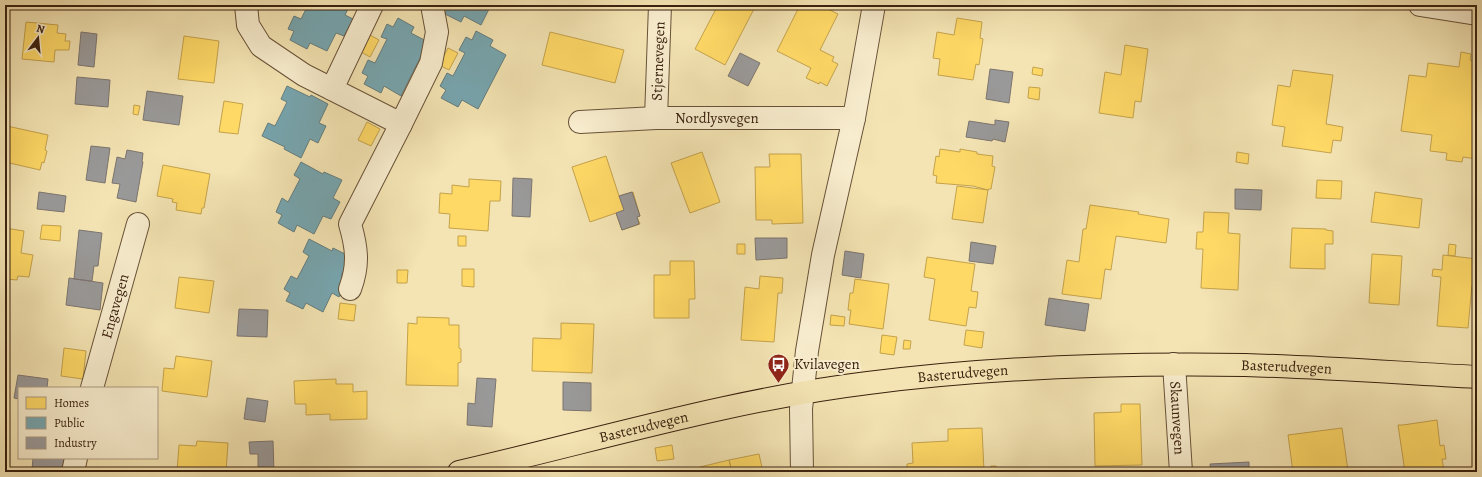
<svg xmlns="http://www.w3.org/2000/svg" width="1482" height="477" viewBox="0 0 1482 477" font-family="Alegreya,serif">
<style>
.homes{fill:#ffd966;stroke:#c4a24c}
.public{fill:#76a5af;stroke:#647d7f}
.industry{fill:#999;stroke:#7c7570}
.lines{fill:none;stroke-linecap:round;stroke-linejoin:round}
.minor-casing{stroke:#685238;stroke-width:24}
.major-casing{stroke:#3a210f;stroke-width:24}
.minor{stroke:#f8edce;stroke-width:22}
.major{stroke:#f4e4b3;stroke-width:22}
.labels{text-anchor:middle;dominant-baseline:central;stroke-width:4;stroke-linejoin:round;paint-order:stroke}
.street-label{font-size:15px;fill:#3a210f;stroke:#f8edce}
.poi-label{font-size:15px;fill:#3a210f;stroke:#f8edce;text-anchor:start}
</style>
<rect width="100%" height="100%" fill="#f4e4b3"/>
<filter id="stains"><feTurbulence type="fractalNoise" baseFrequency=".005" numOctaves="4"/><feColorMatrix values="0 0 0 0 .2 0 0 0 0 .09 0 0 0 0 .02 0 0 0 .5 -.17"/></filter>
<radialGradient id="worn" r=".72"><stop offset=".6" stop-color="#630" stop-opacity="0"/><stop offset="1" stop-color="#630" stop-opacity=".3"/></radialGradient>
<path class="homes" d="M718,5H746L754,9L725,65L695,49Z
M800,5H820L838,14L820,50L834,57L832,61L838,64L827,86L820,82L819,84L806,78L811,68L777,51Z
M957,18L982,22L980,38L983,39L979,65L976,64L973,80L938,75L940,59L933,58L937,32L954,35Z
M26,22L58,25L57,33L66,34L65,41H70L69,50H55L54,62L22,59Z
M550,32L624,50L615,83L542,65Z
M370,35L379,40L370,57L361,52Z
M184,36L219,41L214,83L178,79Z
M1125,45L1148,49L1141,102L1135,101L1133,118L1099,113L1105,72L1121,75Z
M448,48L458,53L449,70L439,65Z
M1461,52L1471,54L1470,60L1477,61V159L1463,157L1462,162L1446,160L1447,153L1430,151L1432,135L1401,131L1409,75L1426,77L1428,63L1459,67Z
M1033,67L1043,69L1042,76L1032,74Z
M1293,70L1333,75L1326,124L1343,127L1341,141L1333,140L1331,153L1282,146L1285,127L1272,125L1278,85L1290,87Z
M1029,87L1040,88L1039,100L1028,98Z
M224,101L243,104L238,134L219,132Z
M134,105L140,106L138,115L133,114Z
M367,122L380,129L371,146L358,140Z
M7,126L48,135L45,150L47,151L44,163L42,162L40,170L5,162V133Z
M940,149L960,152V149L977,152V154L993,156L992,166L995,167L991,189H989L988,190L973,186L936,183L937,176L933,175L936,156L939,157Z
M702,152L720,202L690,213L671,163Z
M1237,152L1249,154L1248,164L1236,162Z
M769,154H801L803,223L772,224V220H756L755,167H770Z
M606,156L619,196L633,192L640,216L637,217L640,224L622,230L616,213L590,222L572,167Z
M163,165L210,174L204,208H202L201,214L176,210L177,203L172,202L173,199L157,196Z
M469,179L501,181L500,201H490L488,231L449,228L450,214L439,213L440,193L452,194V185L469,187Z
M1317,180L1342,181L1341,199L1316,198Z
M957,186L988,190L983,223L952,219Z
M1375,192L1422,199L1419,228L1371,222Z
M1090,205L1139,212L1138,214L1169,219L1166,243L1116,236L1111,270L1105,269L1101,299L1062,294L1067,260L1079,262L1083,229H1086Z
M1204,212L1229,213L1228,233L1240,234L1238,290L1201,288L1203,249H1196L1197,232H1203Z
M42,225L61,226L60,241L40,239Z
M5,228L24,231L21,253L33,255L29,277L18,276L17,280L5,279Z
M1292,228L1326,229V230L1333,231V244H1325V269L1290,268Z
M458,236H466V246H458Z
M737,244H745V254H737Z
M1449,244L1456,245L1455,256L1448,255Z
M1372,254L1402,256L1399,305L1369,303Z
M1443,255L1477,259V285H1472L1468,328L1437,326L1441,277L1432,276L1433,269L1442,270Z
M927,257L975,264L971,291L978,292L976,308L969,307L966,326L929,320L935,279L924,277Z
M670,261H694L695,299H689V318H654V275H670Z
M462,269H474V287L462,286Z
M397,270H408L407,283H397Z
M760,276L783,278L782,293H778L774,342L741,340L745,287L759,289Z
M179,277L214,281L209,313L175,308Z
M855,279L889,284L883,329L849,324L851,310H848L850,293H853Z
M340,303L356,305L354,321L338,319Z
M831,315L845,317L844,326L830,325Z
M417,317L449,318V325H459V348L461,349V362L458,363V386L406,385L408,323L417,324Z
M561,323L594,324L592,373L532,371L533,338L561,339Z
M966,330L984,332L982,348L964,345Z
M882,335L897,337L894,355L880,353Z
M904,340L911,341L910,349H903Z
M64,348L86,351L83,379L61,376Z
M176,356L212,361L207,397L162,391L164,368L174,369Z
M336,379V384H353V392L367,391V419L330,420V414L306,415V404H295L294,381Z
M1121,404H1140L1142,465L1095,466L1094,413L1121,412Z
M1437,420L1440,446L1444,445L1446,459H1442L1444,470L1434,472H1405L1398,425H1403Z
M982,428L984,471L991,470V466H996L997,472H907V464L913,463L912,443L948,441V429Z
M1342,428L1348,471L1293,472L1288,435Z
M197,441L228,443L226,472H177L179,445L196,446Z
M672,445L674,459L657,461L655,448Z
M759,454L763,472H732L729,460Z
M729,460L732,472H701L700,467Z"/>
<path class="public" d="M308,5H350L345,15L353,19L344,36L336,33L327,51L310,43L307,49L290,40L294,31L288,29L294,16L301,19Z
M448,5H491L481,25L464,16L461,22L445,14Z
M398,18L414,27L411,33L428,42L401,96L384,86L381,93L364,84L368,76L362,73L368,60L375,63L387,39L381,37L387,24L393,27Z
M476,31L493,40L490,46L506,55L478,109L462,100L458,107L441,98L446,90L440,86L447,73L453,76L465,53L459,50L466,37L472,40Z
M287,86L310,97L311,95L328,104L319,123L326,126L318,143L310,139L301,158L284,149L285,147L262,136L268,123L275,126L287,102L281,99Z
M301,162L323,174L324,172L342,180L333,198L340,202L331,219L323,216L314,234L297,225L294,232L278,223L282,215L276,212L282,198L288,202L300,179L294,175Z
M309,239L332,251L333,248L351,257L341,276L348,280L339,297L332,293L323,312L306,303L303,309L286,301L290,293L284,289L291,276L297,279L309,256L303,252Z"/>
<path class="industry" d="M81,32L97,34L94,67L78,65Z
M740,53L760,63L748,86L728,76Z
M990,69L1013,72L1009,103L986,99Z
M77,77L110,80L108,107L75,104Z
M147,91L183,96L179,125L143,120Z
M995,120L1009,122L1005,142L993,139L992,141L966,137L969,121L995,125Z
M91,146L110,148L105,183L86,180Z
M127,150L143,153L142,162H143L136,202L117,198L120,184L112,183L117,157L125,159Z
M513,178L532,179L530,217L512,216Z
M1235,189L1262,190L1261,210L1235,209Z
M39,192L66,196L64,212L37,209Z
M632,192L640,216L637,217L639,224L622,230L616,213L624,210L619,196Z
M79,230L102,233L98,266H94L92,281L74,279Z
M755,238H787V258L756,260Z
M971,242L996,246L993,264L969,261Z
M845,251L864,254L861,278L842,275Z
M69,278L103,283L100,310L66,305Z
M1049,298L1089,304L1085,331L1045,325Z
M239,309L268,310L267,337L237,336Z
M18,375L48,379L47,388H19V399L14,398Z
M477,378L496,379L492,427L467,425L468,403L475,404Z
M563,382L591,383V411L563,410Z
M247,398L268,401L265,422L244,419Z
M273,441L274,472H258V454H250L249,442Z
M33,458H65L64,472L32,470Z
M1249,462V472H1211L1210,464Z"/>
<g class="lines">
<defs>
<g id="minor">
<path d="M246,5L248,25L261,46L304,75L401,124L431,63L437,32L432,5"/>
<path d="M1420,5L1477,14"/>
<path d="M332,89L372,5"/>
<path id="s1" d="M656,118L660,5"/>
<path id="s2" d="M580,122L656,118H854"/>
<path d="M350,289C359,265 357,248 350,224L401,124"/>
<path id="s3" d="M1174,364L1181,472"/>
<path id="s4" d="M92,388L138,224"/>
<path d="M73,472L76,458"/>
<path d="M802,472L801,409L807,351L823,255L854,118L874,5"/>
</g>
<g id="major">
<path id="s5" d="M459,472C595,441 729,400 868,383C993,367 1119,363 1245,365C1322,367 1400,373 1477,377"/>
</g>
</defs>
<use href="#minor" class="minor-casing"/>
<use href="#major" class="major-casing"/>
<use href="#minor" class="minor"/>
<use href="#major" class="major"/>
</g>
<defs>
<symbol id="bus-pin" viewBox="-11 -11 22 30"><path d="M0 17L-7.5 6A9.5 9.5 0 1 1 7.5 6Z" fill="#8f2418" stroke="#f8edce"/><path d="M-5-6H5V4H4V6H2V4H-2V6H-4V4H-5ZM-3.5-4V0h7V-4ZM-3.5 1.2v1.5H-2V1.2ZM2 1.2v1.5H3.5V1.2Z" fill="#fff"/></symbol>
</defs>
<g fill-rule="evenodd">
<use href="#bus-pin" x="766" y="352" width="25" height="34"/>
</g>
<g class="labels">
<g class="street-label">
<text stroke="none"><textPath href="#s1" startOffset="57">Stjernevegen</textPath></text>
<text stroke="none"><textPath href="#s2" startOffset="137">Nordlysvegen</textPath></text>
<text stroke="none"><textPath href="#s4" startOffset="85">Engavegen</textPath></text>
<text stroke="none"><textPath href="#s5" startOffset="838">Basterudvegen</textPath></text>
<text stroke="none"><textPath href="#s5" startOffset="514">Basterudvegen</textPath></text>
<text stroke="none"><textPath href="#s3" startOffset="54">Skaunvegen</textPath></text>
<text stroke="none"><textPath href="#s5" startOffset="190">Basterudvegen</textPath></text>
</g>
<g class="poi-label">
<text x="794" y="364">Kvilavegen</text>
</g>
</g>
<rect width="1482" height="477" fill="none" stroke="#f4e4b3" stroke-width="20"/>
<rect x="6" y="6" width="1470" height="465" fill="none" stroke="#3a210f" stroke-width="2"/>
<rect x="10" y="10" width="1462" height="457" fill="none" stroke="#3a210f"/>
<rect x="18" y="387" width="140" height="72" fill="#f8edce" stroke="#ac9b82"/>
<rect x="26" y="397" width="20" height="12" fill="#ffd966" stroke="#ac9b82"/>
<text x="54" y="407" font-size="12" fill="#3a210f">Homes</text>
<rect x="26" y="417" width="20" height="12" fill="#76a5af" stroke="#ac9b82"/>
<text x="54" y="427" font-size="12" fill="#3a210f">Public</text>
<rect x="26" y="437" width="20" height="12" fill="#999999" stroke="#ac9b82"/>
<text x="54" y="447" font-size="12" fill="#3a210f">Industry</text>
<g transform="translate(38 38) rotate(16)" stroke="#f8edce" stroke-width="3" paint-order="stroke">
<path d="M0-3L7 15L0 10L-7 15Z" fill="#3a210f"/>
<text y="-6" font-size="11" font-weight="bold" text-anchor="middle" fill="#3a210f">N</text>
</g>
<rect width="100%" height="100%" filter="url(#stains)"/>
<rect width="100%" height="100%" fill="url(#worn)"/>
</svg>
